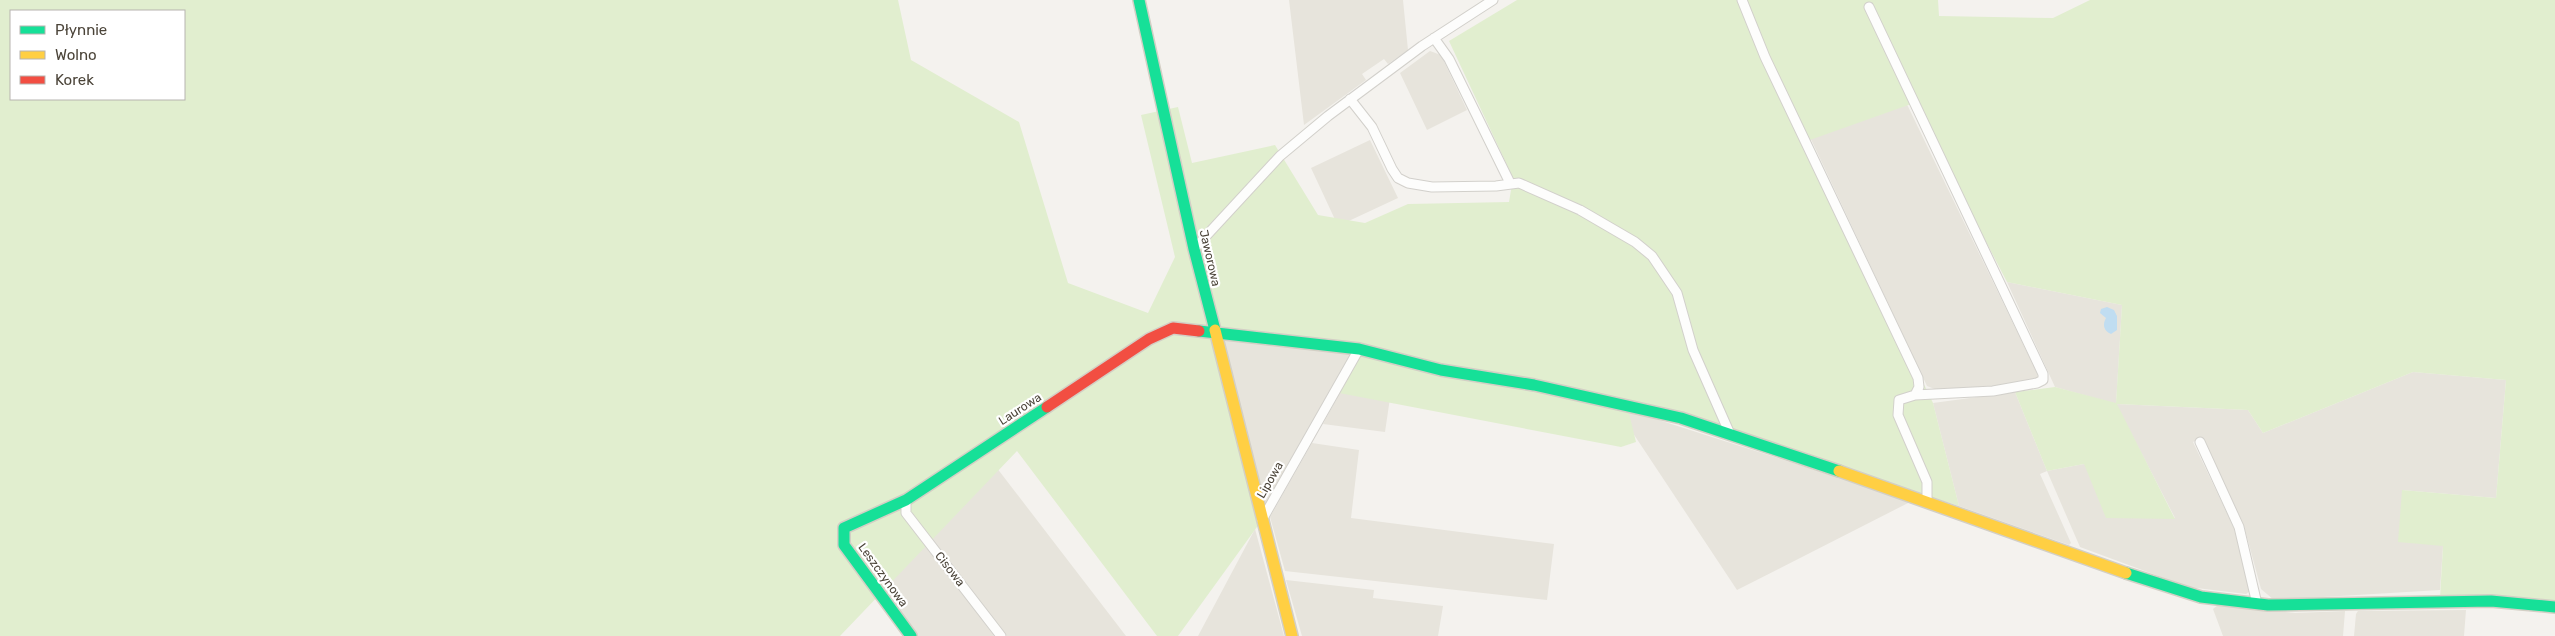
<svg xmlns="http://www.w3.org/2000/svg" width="2555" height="636" viewBox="0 0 2555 636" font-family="Rubik,sans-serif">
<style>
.residential{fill:#e7e4dc}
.green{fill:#e1eecf;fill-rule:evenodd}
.water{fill:#c0ddf1}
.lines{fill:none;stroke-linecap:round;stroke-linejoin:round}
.street-casing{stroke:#d2d0cb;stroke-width:11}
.fast-casing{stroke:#d3cfc5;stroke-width:14}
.slow-casing{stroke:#d3cfc5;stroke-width:14}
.jam-casing{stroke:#d3cfc5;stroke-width:14}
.street{stroke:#fdfdfc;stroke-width:9}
.fast{stroke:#16e098;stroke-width:11}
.slow{stroke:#ffcf43;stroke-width:11}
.jam{stroke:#f24e42;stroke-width:11}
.labels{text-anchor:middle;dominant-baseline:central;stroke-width:4.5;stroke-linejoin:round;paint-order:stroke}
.street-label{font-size:12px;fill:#4b4439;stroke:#fff}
</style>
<rect width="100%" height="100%" fill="#f4f2ee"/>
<path class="residential" d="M1289,0H1403L1408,50L1388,64L1384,59L1362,74L1366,80L1304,125Z
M1430,51L1441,55L1467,110L1427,130L1400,73Z
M1885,59L2037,373L2038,378L2035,381L1991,388L1937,390L1927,386L1793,101Z
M1370,140L1398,198L1338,226L1311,168Z
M2007,282L2122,305L2116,404L2248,410L2263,433L2413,372L2506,380L2496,498L2402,490L2443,546L2440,590L2274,600L2261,589L2244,526L2203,437L2193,442L2234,528L2250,591L2246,594L2188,587L2080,547L2047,471L2040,474L2071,543L2069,545L1959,506L1933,403L2015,392L2047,471L2084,464L2175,518L2116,404L2055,387Z
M1219,336L1352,354L1268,502L1262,501Z
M1341,391L1390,398L1385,432L1323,424Z
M1615,406L1912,501L1737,590Z
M1312,443L1359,450L1351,518L1554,544L1547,600L1285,571L1270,517Z
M990,459L1126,636H1007L910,513Z
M1255,529L1284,636H1198Z
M915,530L994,636H916L866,569Z
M1286,580L1374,590L1373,598L1443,606L1438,636H1302Z
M2218,605L2295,613L2345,611L2343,636H2223L2213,609Z
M2466,610L2464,636H2354L2356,614L2358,611Z"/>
<path class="green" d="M0,0H898L911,60L1019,122L1068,283L1148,313L1175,257L1141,115L1178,107L1192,163L1275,145L1318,215L1365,223L1408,204L1509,202L1513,178L1449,41L1517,0H1938L1939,16L2053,18L2090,0H2555V601L2440,598L2443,546L2398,542L2402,490L2496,498L2506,380L2413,372L2263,433L2248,410L2117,404L2175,519L2106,518L2084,464L2047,471L2015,392L2055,387L2116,403L2122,305L2007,282L1914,103L1807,141L1933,403L1959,506L1730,434L1627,405L1636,442L1621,447L1334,392L1359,350L1214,332L1262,520L1178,636H1157L1017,451L840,636H0ZM11,11H184V99H11Z"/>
<path class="water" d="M2107,307L2114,310L2117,316V330L2111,334C2104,331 2102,325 2106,318L2100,313L2101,309Z"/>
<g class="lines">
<defs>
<path id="street" d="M1742,0L1765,57L1918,378L1919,387L1915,395L1899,400L1898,415L1927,482V501
M1869,7L2043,374V380L2037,383L1993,391L1915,395
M1434,38L1449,59L1510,183
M1350,99L1372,127L1392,169L1398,178L1408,183L1432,187L1496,186L1519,183L1580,210L1635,242L1652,256L1677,293L1693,350L1730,434
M1194,249L1280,156L1328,116L1422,46L1493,0
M2200,442L2239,527L2257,604
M906,500V513L1001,636
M1262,520L1359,349"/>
<path id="fast" d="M1139,0L1194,249L1215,330
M1199,331L1359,349L1441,370L1534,385L1681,418L1839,471
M2126,573L2201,597L2268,605L2491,601L2555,607
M911,636L844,545V528L906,500L1047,407"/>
<path id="slow" d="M1215,330L1292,636
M1839,471L2126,573"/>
<path id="jam" d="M1047,407L1149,339L1173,328L1199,331"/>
</defs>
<use href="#street" class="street-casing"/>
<use href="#fast" class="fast-casing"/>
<use href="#slow" class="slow-casing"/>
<use href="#jam" class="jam-casing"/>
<use href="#street" class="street"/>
<use href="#fast" class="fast"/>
<use href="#slow" class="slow"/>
<use href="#jam" class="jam"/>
</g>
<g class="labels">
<g class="street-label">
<text transform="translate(1210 258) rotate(77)">Jaworowa</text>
<text transform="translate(1020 409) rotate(-33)">Laurowa</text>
<text transform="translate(1270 480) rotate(-60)">Lipowa</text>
<text transform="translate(950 569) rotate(52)">Cisowa</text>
<text transform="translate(883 575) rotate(54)">Leszczynowa</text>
</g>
</g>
<rect x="10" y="10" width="175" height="90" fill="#ffffff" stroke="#b7b4b0"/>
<rect x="20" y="26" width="25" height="8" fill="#16e098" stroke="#b7b4b0"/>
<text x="55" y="35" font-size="15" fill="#4b4439">Płynnie</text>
<rect x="20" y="51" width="25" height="8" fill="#ffcf43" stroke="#b7b4b0"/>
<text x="55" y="60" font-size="15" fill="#4b4439">Wolno</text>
<rect x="20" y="76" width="25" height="8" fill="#f24e42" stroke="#b7b4b0"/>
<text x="55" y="85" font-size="15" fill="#4b4439">Korek</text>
</svg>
